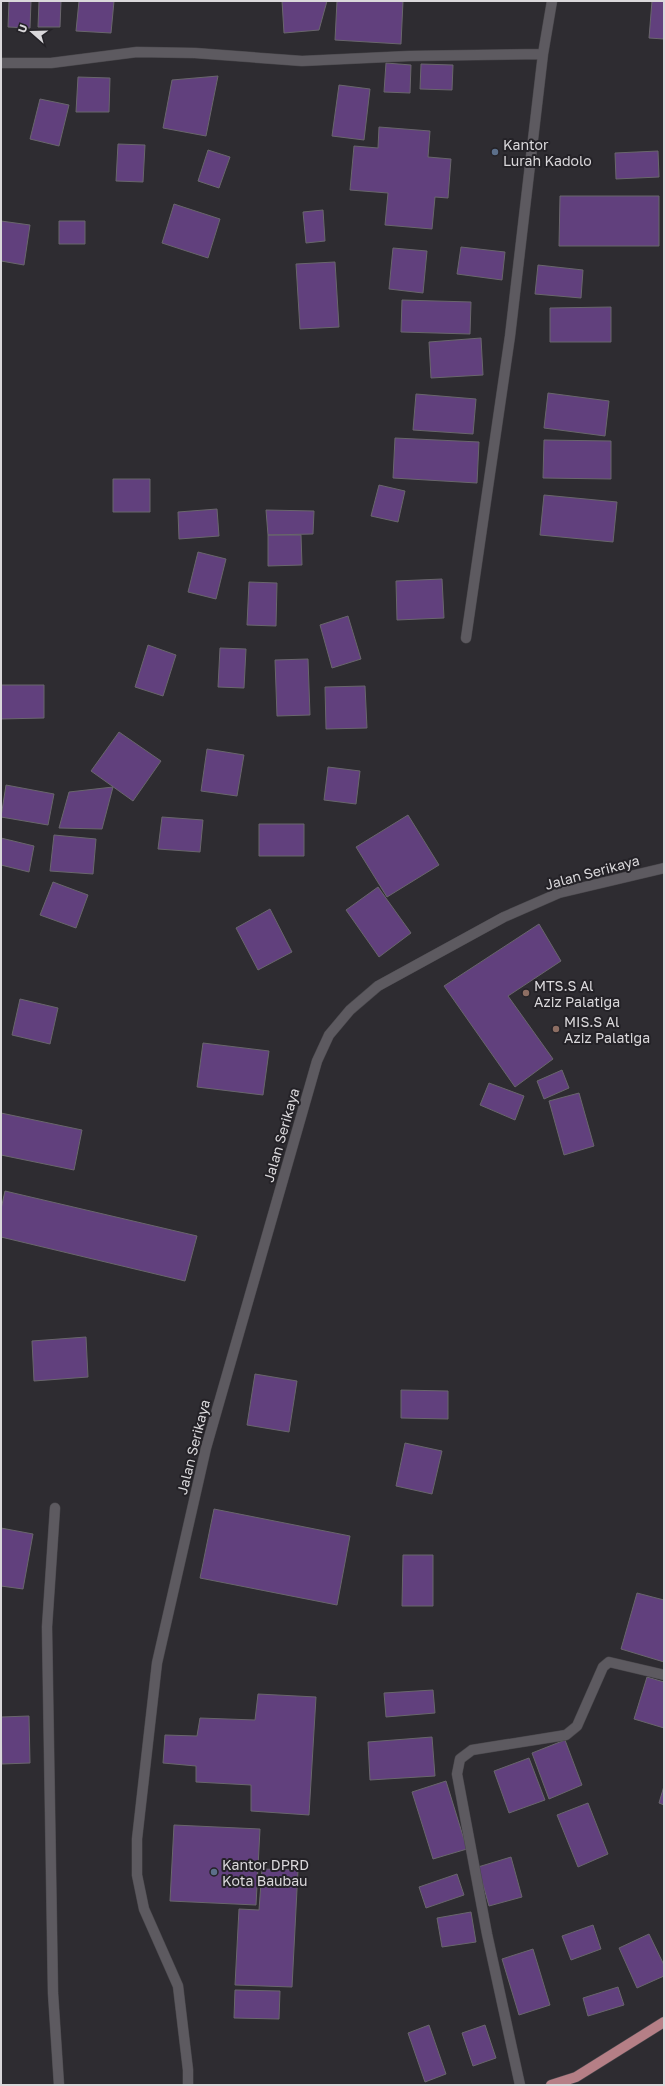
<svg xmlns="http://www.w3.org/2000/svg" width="665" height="2086" viewBox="0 0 665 2086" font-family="'Golos Text',sans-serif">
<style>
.building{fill:#61407d;stroke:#69666c}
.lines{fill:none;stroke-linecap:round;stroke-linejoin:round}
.minor-casing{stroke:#49474b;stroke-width:11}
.major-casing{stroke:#49474b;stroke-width:11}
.minor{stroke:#5d5a60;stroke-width:10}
.major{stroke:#b57f86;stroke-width:10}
.service-dot{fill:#5c6f8a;stroke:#242227;stroke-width:1.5}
.education-dot{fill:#8d6e63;stroke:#242227;stroke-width:1.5}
.labels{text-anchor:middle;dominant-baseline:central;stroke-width:4;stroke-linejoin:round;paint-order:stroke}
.poi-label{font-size:14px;fill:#dad8db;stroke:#242227;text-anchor:start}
.street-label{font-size:14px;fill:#dad8db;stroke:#242227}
</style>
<rect width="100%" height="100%" fill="#2e2c31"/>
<path class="building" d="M9,1H31L30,28L8,27Z
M39,1H61L60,27H38Z
M79,1H114L111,33L76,31Z
M282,1H327L319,30L284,33Z
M337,1H403L401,44L335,40Z
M652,1H664V39L649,38Z
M386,63L411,65L410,93L384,92Z
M421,64L453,65L452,90L420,89Z
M218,76L206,136L163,128L172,80Z
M78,77L110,78L109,112H76Z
M339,85L370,89L364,140L332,136Z
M40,99L69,105L59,146L30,139Z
M379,127L430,131L428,157L451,159L448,198L435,197L432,229L385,225L388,193L350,190L354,146L378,148Z
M118,144L145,145L143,182L116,181Z
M208,150L230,157L219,188L198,181Z
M658,151L659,177L616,179L615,153Z
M560,196H659V246H559Z
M174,204L220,219L208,258L162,243Z
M323,210L325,241L306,243L303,212Z
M1,221L30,225L24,265L1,261Z
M59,221H85V244H59Z
M461,247L505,252L502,280L457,274Z
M393,248L427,251L423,293L389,289Z
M335,262L339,327L300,329L296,264Z
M538,265L583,270L581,298L535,294Z
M402,300L471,302L470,334L401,332Z
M611,307V342H550V308Z
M481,338L483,375L431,378L429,342Z
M548,393L609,401L605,436L544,428Z
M416,394L476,399L473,434L413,430Z
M395,438L479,442L477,483L393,478Z
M544,440L611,441V479L543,478Z
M113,479H150V512H113Z
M379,485L405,491L398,522L371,516Z
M544,495L617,502L613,542L540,535Z
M217,509L219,536L179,539L178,512Z
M266,510L314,511L313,534L268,535Z
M268,535H301L302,565L268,566Z
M198,552L226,559L216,599L188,592Z
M442,579L444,618L397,620L396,581Z
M249,582L277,583L276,626L247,625Z
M348,616L361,659L332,668L320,625Z
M148,645L176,655L163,696L135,687Z
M220,648L246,649L244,688L218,687Z
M308,659L310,715L277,716L275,660Z
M1,685H44V718L1,719Z
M365,686L367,728L326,729L325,687Z
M119,732L161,761L133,801L91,771Z
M207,749L244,755L237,796L201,791Z
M328,767L360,771L356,804L324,800Z
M6,785L54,794L48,825L1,817Z
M113,787L102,829L59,828L69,792Z
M408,815L439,865L387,897L356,847Z
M162,817L203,820L200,852L158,849Z
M259,824H304V856H259Z
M54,835L96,839L93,874L50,871Z
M1,838L34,846L29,872L1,865Z
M53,882L88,895L76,928L40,915Z
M378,887L411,933L379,957L346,910Z
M270,909L292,952L258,970L236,928Z
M539,924L561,961L508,996L553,1059L515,1087L444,986Z
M20,999L58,1008L50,1044L12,1035Z
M203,1043L269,1051L263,1095L197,1087Z
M562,1070L569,1088L544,1099L537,1081Z
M489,1083L524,1096L515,1120L480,1105Z
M579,1093L594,1146L564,1155L549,1101Z
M1,1113L82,1130L74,1170L1,1155Z
M5,1191L197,1236L185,1281L1,1237V1209Z
M86,1337L88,1377L34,1381L32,1341Z
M255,1374L297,1381L289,1432L247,1425Z
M401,1390L448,1391V1419L401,1418Z
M405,1443L442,1451L432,1494L396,1486Z
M214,1509L350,1536L337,1605L200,1578Z
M1,1528L33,1534L23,1589L1,1586Z
M403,1555H433V1606H402Z
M637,1593L664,1600V1662L621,1649Z
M647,1677L664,1682V1728L634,1719Z
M433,1690L435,1713L386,1717L384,1693Z
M258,1694L316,1697L309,1815L251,1811V1785L196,1782V1766L163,1763L165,1735L197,1736L200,1718L255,1720Z
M29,1716L30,1763L2,1764L1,1717Z
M432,1737L435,1776L370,1780L368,1742Z
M565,1740L582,1785L549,1799L532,1753Z
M529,1758L545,1800L509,1813L494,1771Z
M446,1781L467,1849L433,1859L412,1792Z
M664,1786V1805L659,1803Z
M588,1803L608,1854L578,1867L557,1815Z
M174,1825L260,1829L256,1905L170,1901Z
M511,1857L522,1897L489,1906L478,1867Z
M262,1869L298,1870L292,1987L235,1985L239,1909L259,1910Z
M457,1874L464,1895L426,1908L419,1887Z
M471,1912L476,1942L442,1947L437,1918Z
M593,1925L601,1949L571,1960L562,1936Z
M649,1934L664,1965V1976L637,1988L619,1948Z
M533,1949L550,2005L519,2015L502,1959Z
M618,1987L624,2005L588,2016L583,1998Z
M235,1990L280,1991L279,2019L234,2018Z
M429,2025L446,2074L425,2082L408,2033Z
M485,2025L496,2058L473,2066L462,2033Z"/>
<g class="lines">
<defs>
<path id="minor" d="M1,63H51L137,52L195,53L302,61L409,56L543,54
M466,638L510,336L543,54L552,1
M55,1508L47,1627L53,1993L59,2085
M188,2085V2070L178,1986L144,1909L137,1875V1839L157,1663L206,1448L317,1061L329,1035L350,1010L378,986L504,917L559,893L664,868
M520,2085L487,1934L457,1774L460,1759L472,1750L566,1735L577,1726L603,1667L609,1662L664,1675"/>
<path id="major" d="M551,2085L576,2077L664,2022"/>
</defs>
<use href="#minor" class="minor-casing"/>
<use href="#major" class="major-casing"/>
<use href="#minor" class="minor"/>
<use href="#major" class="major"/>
</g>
<g class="service-dot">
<circle cx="495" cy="152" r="4"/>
<circle cx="214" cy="1872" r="4"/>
</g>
<g class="education-dot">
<circle cx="526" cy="993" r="4"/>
<circle cx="556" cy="1029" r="4"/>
</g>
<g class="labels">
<g class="poi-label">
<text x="503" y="144">Kantor<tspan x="503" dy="16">Lurah Kadolo</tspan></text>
<text x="534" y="985">MTS.S Al<tspan x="534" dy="16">Aziz Palatiga</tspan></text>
<text x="564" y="1021">MIS.S Al<tspan x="564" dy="16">Aziz Palatiga</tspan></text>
<text x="222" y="1864">Kantor DPRD<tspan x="222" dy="16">Kota Baubau</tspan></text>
</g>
<g class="street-label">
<text transform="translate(592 872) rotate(-15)">Jalan Serikaya</text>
<text transform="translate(281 1135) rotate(-74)">Jalan Serikaya</text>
<text transform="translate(193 1447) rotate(-76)">Jalan Serikaya</text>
</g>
</g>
<rect width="665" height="2086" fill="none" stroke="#dad8db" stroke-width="4"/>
<g transform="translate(32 32) rotate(290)" stroke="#242227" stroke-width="3" paint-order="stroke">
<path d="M0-3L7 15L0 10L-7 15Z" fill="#dad8db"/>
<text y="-6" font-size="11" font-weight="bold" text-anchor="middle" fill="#dad8db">U</text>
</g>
</svg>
